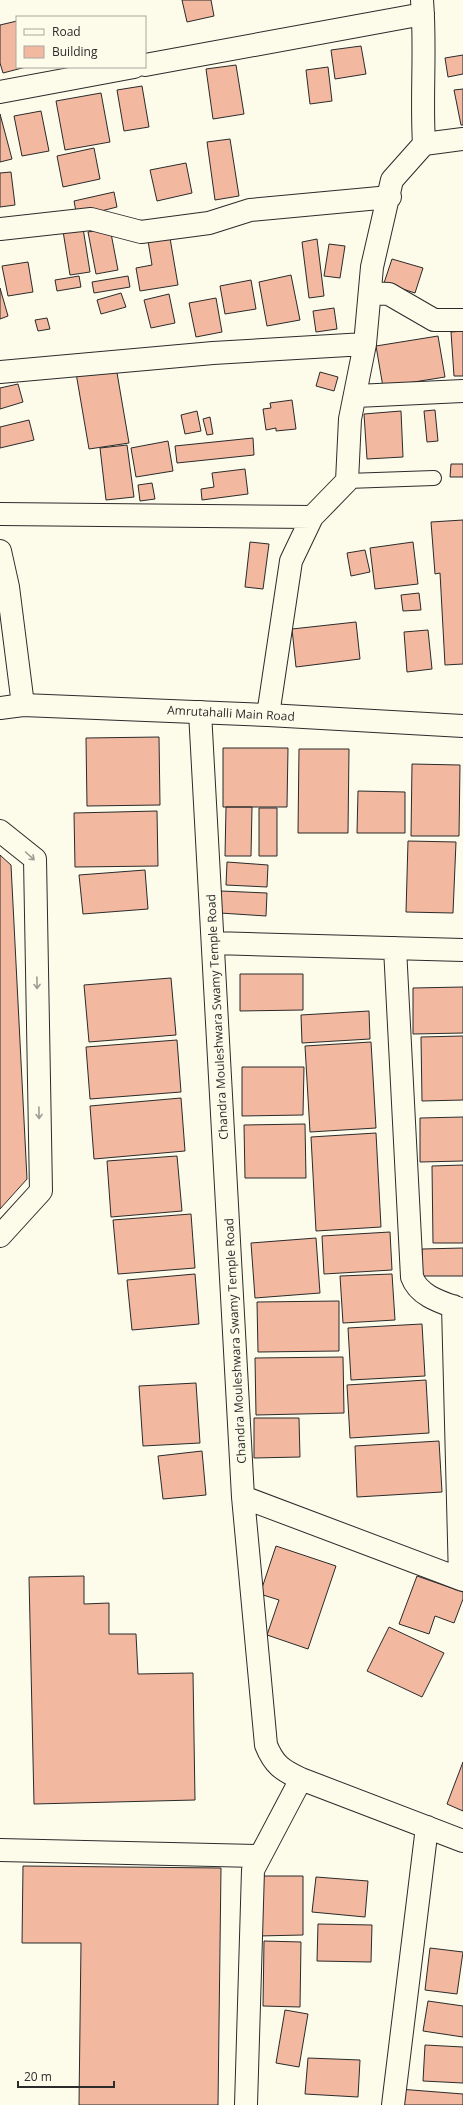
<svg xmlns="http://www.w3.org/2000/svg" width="463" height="2105" viewBox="0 0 463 2105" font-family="'Open Sans',sans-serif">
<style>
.building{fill:#f2b8a0;stroke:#2b2b2b}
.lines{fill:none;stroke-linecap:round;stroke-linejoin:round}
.lane-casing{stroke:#2b2b2b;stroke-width:16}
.street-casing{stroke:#2b2b2b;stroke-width:24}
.secondary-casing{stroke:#2b2b2b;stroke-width:24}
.lane{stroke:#fdfbea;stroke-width:14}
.street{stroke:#fdfbea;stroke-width:22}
.secondary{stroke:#fdfbea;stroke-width:22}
.oneway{stroke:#9e9d94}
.labels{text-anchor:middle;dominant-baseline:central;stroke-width:3;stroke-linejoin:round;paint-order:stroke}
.street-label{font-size:12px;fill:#2b2b2b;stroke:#fdfbea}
</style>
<rect width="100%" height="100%" fill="#fdfbea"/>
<path class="building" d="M182,0H211L214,16L187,22Z
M17,21V67H26L3,73L0,63V25Z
M361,46L366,74L335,79L331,50Z
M463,55V74L448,77L445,58Z
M236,65L244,114L213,119L206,69Z
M328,67L332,101L310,104L306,70Z
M142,86L149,127L124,131L117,90Z
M463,89V125H461L454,90Z
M101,93L110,142L65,150L56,101Z
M41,111L49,151L22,156L14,116Z
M0,114L12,159L0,162Z
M230,139L239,196L215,200L207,142Z
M94,148L100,179L63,187L57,156Z
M186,163L192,193L157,201L150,170Z
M11,172L15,205L0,207V173Z
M114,192L117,207L77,217L74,201Z
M83,228L90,272L70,275L63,231Z
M110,228L118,270L96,274L88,232Z
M170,238L178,285L140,291L136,268L152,265L148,241Z
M317,239L324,296L309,298L302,242Z
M329,244L345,246L340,278L324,276Z
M392,259L423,268L415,293L384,283Z
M28,262L33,292L8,296L2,266Z
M291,275L300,320L267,326L259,282Z
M79,276L81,287L57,291L55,280Z
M128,276L130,287L94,293L92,282Z
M251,280L256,309L225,314L220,286Z
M0,288L8,316L0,319Z
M121,293L126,307L101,314L97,300Z
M169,294L175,323L151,328L144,300Z
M216,298L222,332L196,337L189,303Z
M334,308L337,329L316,332L313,311Z
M47,318L50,329L38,331L35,320Z
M463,331V376H454L451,332Z
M438,336L445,377L383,387L376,346Z
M116,367L129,443L89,449L76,373Z
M320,372L338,377L334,391L316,386Z
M18,384L23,402L0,409V388Z
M292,400L296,429L276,431V428L266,430L263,409L271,408L270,403Z
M435,410L438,441L427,442L424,411Z
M197,411L201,431L185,434L181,415Z
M401,411L403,457L367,459L364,414Z
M210,417L213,434L207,435L203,419Z
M29,420L34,440L0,448V427Z
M253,438L254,455L177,463L175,446Z
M168,441L173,471L136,477L131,448Z
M127,445L134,497L106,500L100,448Z
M451,464H463V477H450Z
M245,469L248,494L202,500L201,489L214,487L212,473Z
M152,483L155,499L140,501L138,485Z
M463,520V664L445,665L440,573L435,574L431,522Z
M250,542L269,544L263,589L245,587Z
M413,542L418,584L375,589L370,548Z
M365,550L370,572L351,576L347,553Z
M419,593L421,610L403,611L401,595Z
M356,622L360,659L296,667L292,629Z
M428,630L432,669L407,672L404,632Z
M159,737L160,805L87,806L86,738Z
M223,748H288L287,807H223Z
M299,749H349L348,833H298Z
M412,764L460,765L459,836H411Z
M358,791L405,792V833H357Z
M226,807H252L251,856H225Z
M259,808H277V856H259Z
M157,811L158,866L75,867L74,813Z
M408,841L456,842L453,913L406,912Z
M0,855L11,865L27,1179L0,1209Z
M227,862L268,865L267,887L226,885Z
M145,870L148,909L83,914L79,875Z
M221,891L267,893L266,916L220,913Z
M240,974H303V1010L240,1011Z
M171,978L176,1035L89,1042L84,985Z
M463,987V1033L413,1034V988Z
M369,1011L370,1039L302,1043L301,1015Z
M463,1036V1100L422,1101L421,1037Z
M177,1040L181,1092L90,1099L86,1047Z
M371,1042L376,1128L310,1132L305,1046Z
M242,1067H304L303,1115L242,1116Z
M181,1098L185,1151L94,1159L90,1106Z
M463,1117V1161L420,1162V1118Z
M305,1124L306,1178H245L244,1125Z
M376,1133L381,1227L316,1231L311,1137Z
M177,1156L182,1211L111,1217L107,1161Z
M463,1165V1243H433L432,1166Z
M191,1214L195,1268L118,1274L113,1220Z
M390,1232L392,1270L324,1274L322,1236Z
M316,1238L320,1293L255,1298L251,1243Z
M463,1248V1276H422V1249Z
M195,1274L199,1324L132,1330L127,1280Z
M392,1274L395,1320L343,1323L340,1276Z
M339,1301V1351L258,1352L257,1302Z
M422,1324L425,1376L351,1380L348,1328Z
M343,1357L344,1413L256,1415L255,1358Z
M426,1380L429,1433L350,1438L347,1385Z
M196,1383L200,1443L143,1446L139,1386Z
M254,1418H299L300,1457L254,1458Z
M439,1441L442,1492L357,1497L355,1446Z
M202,1451L206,1495L163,1499L158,1456Z
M276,1546L336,1566L308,1649L267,1635L279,1600L260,1594Z
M84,1576V1604L109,1603V1634H136L138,1674L193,1673L195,1800L34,1804L29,1577Z
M417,1576L463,1592V1599L454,1623L435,1616L429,1634L399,1624Z
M389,1627L444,1653L422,1697L367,1671Z
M463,1762V1811L447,1804Z
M23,1866L221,1868L218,2105H79L81,1943H22Z
M258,1876H303V1935L258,1936Z
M316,1877L368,1881L365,1917L312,1912Z
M318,1924L372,1925L371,1962L317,1961Z
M264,1941L301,1942L300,2007L263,2006Z
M430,1948L463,1952L457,1994L425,1990Z
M428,2001L463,2006V2037L423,2031Z
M285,2010L308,2014L299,2067L276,2063Z
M425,2045L463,2047V2083L423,2081Z
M308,2058L360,2060L358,2097L305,2094Z
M399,2089L463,2094V2105H397Z"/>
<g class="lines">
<defs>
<path id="lane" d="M347,481L434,478"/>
<path id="street" d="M145,65L423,14
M0,92L134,67
M424,144L463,139
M0,229L91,219L141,232L209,223L250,210L390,197
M370,293L389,294L434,320H463
M0,372L213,353L365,344
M356,396L463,391
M0,514L312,517
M0,551L8,587L23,705
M200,712L243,1497L266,1745C274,1765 282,1770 301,1779L463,1841
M268,715L291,561L312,517L347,481L350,419L365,344L372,267L392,180L424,144C421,96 426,48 422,0
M0,831L35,859L41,1191L0,1236
M213,943L463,950
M395,948L412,1277C419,1297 444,1303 463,1310
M453,1306L460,1579
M243,1497L463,1580
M0,1850L260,1856
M246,2105L253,1870L301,1779
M393,2105L427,1827"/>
<path id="secondary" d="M0,708L23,705L268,715L463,726"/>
</defs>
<use href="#lane" class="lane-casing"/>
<use href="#street" class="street-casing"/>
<use href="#secondary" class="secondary-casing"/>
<use href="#lane" class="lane"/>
<use href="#street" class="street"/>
<use href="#secondary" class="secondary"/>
</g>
<defs><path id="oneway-shaft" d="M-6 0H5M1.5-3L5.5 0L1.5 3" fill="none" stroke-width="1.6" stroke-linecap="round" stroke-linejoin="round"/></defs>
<g class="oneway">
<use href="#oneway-shaft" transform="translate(30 856) rotate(42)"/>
<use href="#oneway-shaft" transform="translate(37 983) rotate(89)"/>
<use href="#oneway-shaft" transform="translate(39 1113) rotate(89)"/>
</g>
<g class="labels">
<g class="street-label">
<text transform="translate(231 713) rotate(3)">Amrutahalli Main Road</text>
<text transform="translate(217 1017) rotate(-93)">Chandra Mouleshwara Swamy Temple Road</text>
<text transform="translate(235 1341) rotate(-93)">Chandra Mouleshwara Swamy Temple Road</text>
</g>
</g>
<rect x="16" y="16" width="130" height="52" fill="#fdfbea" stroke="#a9a89e"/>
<rect x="24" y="29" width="20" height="6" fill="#fdfbea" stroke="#a9a89e"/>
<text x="52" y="36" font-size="12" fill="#2b2b2b">Road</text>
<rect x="24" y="46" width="20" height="12" fill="#f2b8a0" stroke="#a9a89e"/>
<text x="52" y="56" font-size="12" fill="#2b2b2b">Building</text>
<path d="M18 2081v6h96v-6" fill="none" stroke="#2b2b2b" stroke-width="2"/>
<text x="24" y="2081" font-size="12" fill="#2b2b2b" stroke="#fdfbea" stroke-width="3" paint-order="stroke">20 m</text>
</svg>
